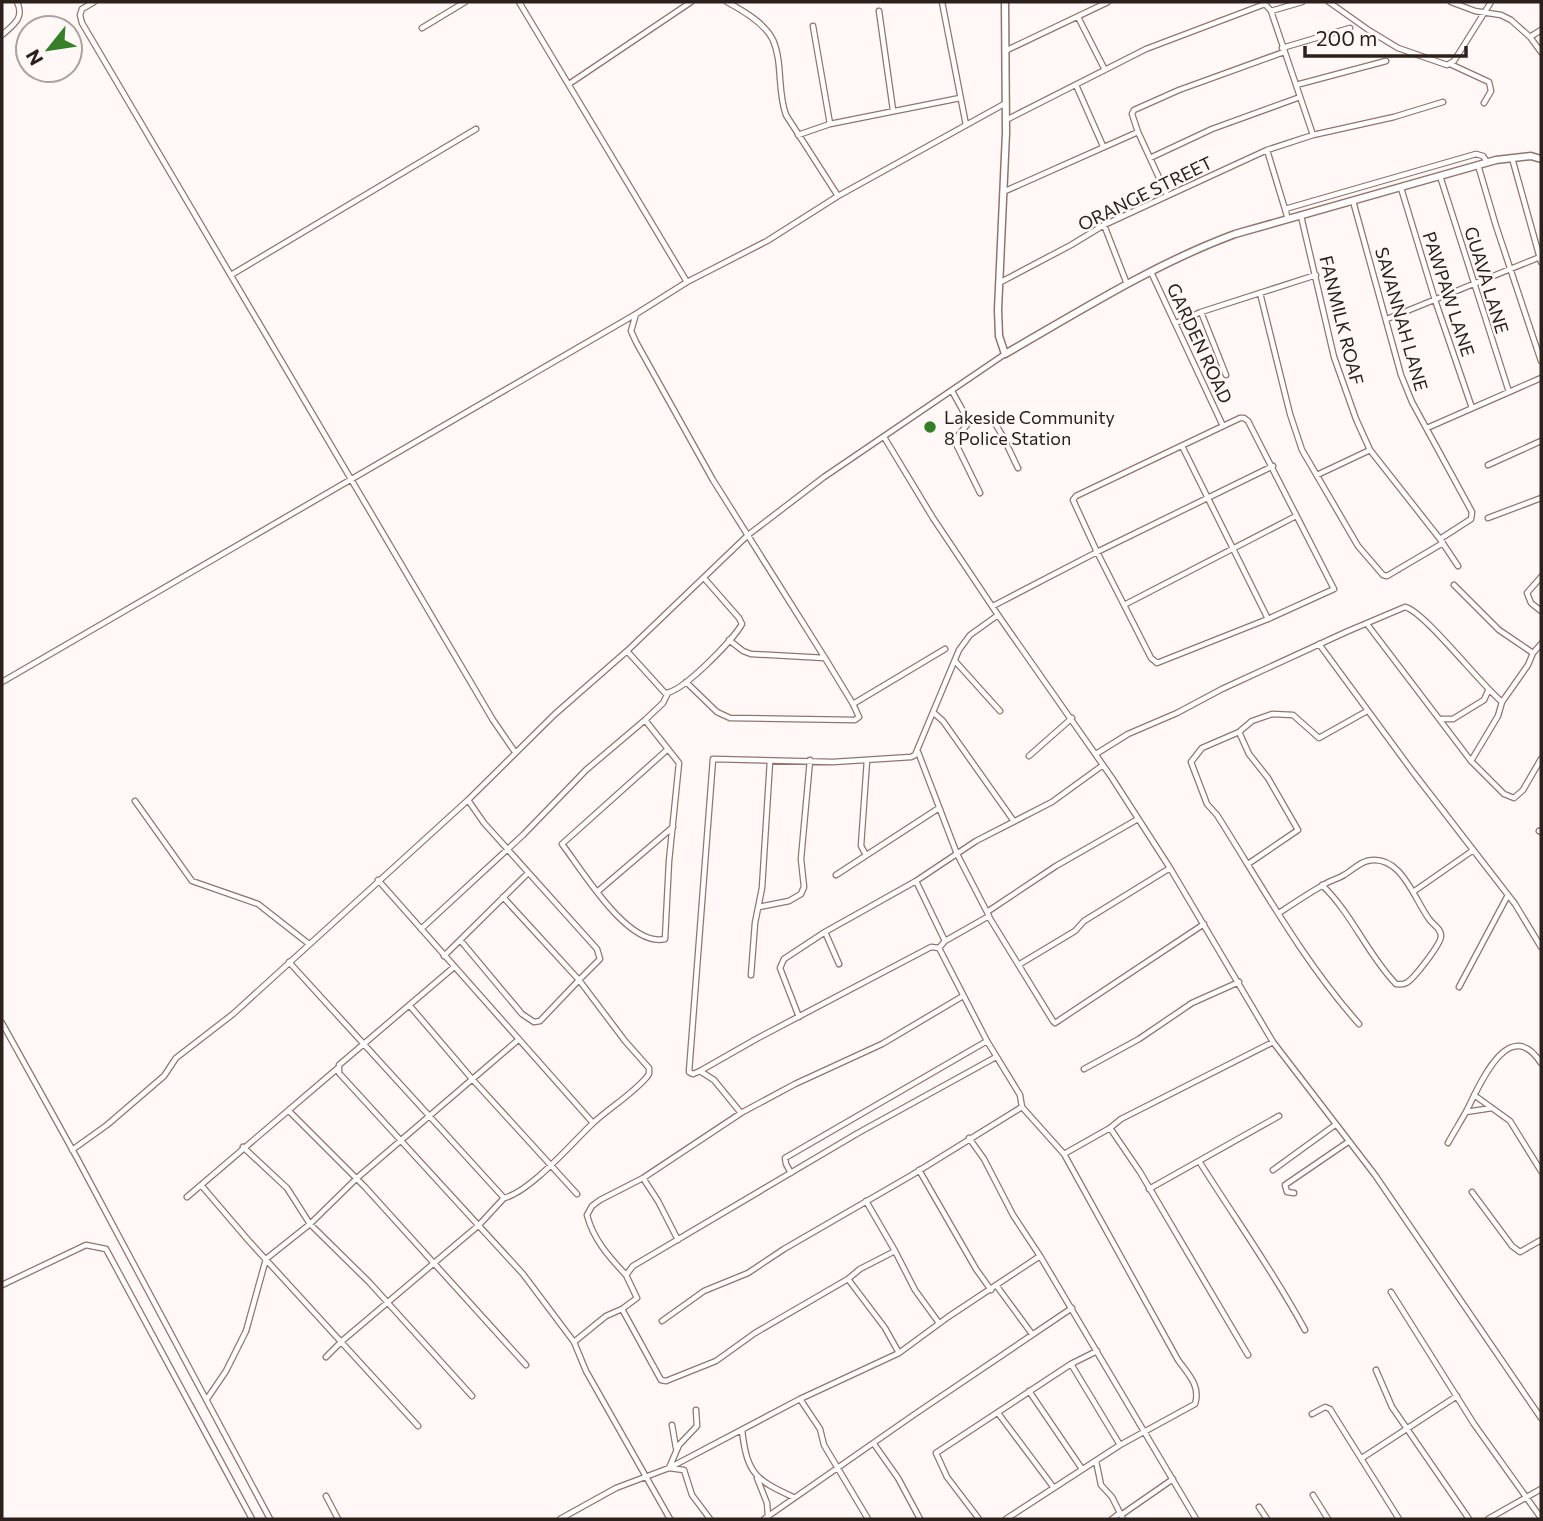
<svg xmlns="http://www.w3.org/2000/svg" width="1543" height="1521" viewBox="0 0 1543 1521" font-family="Commissioner,sans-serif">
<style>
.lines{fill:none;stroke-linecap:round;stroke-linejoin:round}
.street-casing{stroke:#91756c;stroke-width:7}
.secondary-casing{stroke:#91756c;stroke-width:9}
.street{stroke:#fff;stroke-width:4.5}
.secondary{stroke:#fff;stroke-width:6}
.poi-dot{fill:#347f27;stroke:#fff8f6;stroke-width:2.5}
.labels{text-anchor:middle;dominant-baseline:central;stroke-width:5;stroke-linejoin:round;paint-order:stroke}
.street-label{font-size:18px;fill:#2b201c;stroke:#fff8f6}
.poi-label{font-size:18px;fill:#2b201c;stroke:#fff8f6;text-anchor:start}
</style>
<rect width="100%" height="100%" fill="#fff8f6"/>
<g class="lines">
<defs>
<path id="street" d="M94,2L82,9L80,15L82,23L493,720L515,752
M519,2L687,282
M727,2C742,10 765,23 773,40C783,63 777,91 786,115L838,196
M942,2L966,125
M1329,2L1370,31L1398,48L1447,65L1454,61L1491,2
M1451,2L1475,11L1501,15L1511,20L1530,37L1541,52
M879,11L893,110
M1271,11L1302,2
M1078,17L1105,70
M813,26L830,124
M422,28L465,2
M2,35C13,25 25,18 17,2
M1530,37L1541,30
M1282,48L1350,28
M1005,51L1108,2
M1450,64L1489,82L1491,91L1484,103
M569,84L691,2
M1076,85L1103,146
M1296,85L1386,61
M1006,120L1146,49L1265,4L1271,11L1313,135
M1138,132L1167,195
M798,135L830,124L960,98
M1267,150L1288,219
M1150,158L1212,129L1300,97
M1512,158L1541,262
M1478,165L1496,226L1541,361
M1440,176L1509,392
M1401,188L1435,300L1472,408
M1003,192L1138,132L1132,114L1134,110L1179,90L1284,52
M1353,201L1401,375L1412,402L1472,512L1471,519L1440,539
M1285,209L1476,154L1483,156L1487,162
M1301,216L1334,357L1356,419L1370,450L1440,539L1458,566
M1104,225L1127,284
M1151,272L1223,426
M231,275L476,129
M999,283L1071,245L1104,225L1267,150L1313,135L1394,117L1443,102
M1260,293L1290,414L1302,450L1358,546L1383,575L1387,576L1443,543
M1201,312L1226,375
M1387,319L1540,257
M1176,323L1201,312L1316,275
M952,391L968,420C975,422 983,417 990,419C998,422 1013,459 1018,468
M1240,418H1244L1248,421L1334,589L1268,619L1157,663L1151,658L1097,552L1073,500L1076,496Z
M970,421L957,437V446L980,493
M1427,428L1541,378
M884,437L933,518L998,615L1112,778L1170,868L1273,1042L1375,1175L1541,1418
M1182,446L1268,619
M1488,465L1541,441
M1317,475L1370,450
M1488,518L1541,498
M1541,577L1527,593L1531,603L1541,611
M1454,585L1499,630L1533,653L1541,644
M1124,605L1296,516
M993,606L1097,552L1273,466
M998,615L970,635L959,650L915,755L911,757L833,762L713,759L689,1072L693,1074L700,1071L758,1038L931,947L939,948L945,941L989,916L987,912L1056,866L1138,819
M1367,624L1471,761L1504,794L1514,798L1523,790L1541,759
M729,640L743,651L751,654L825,658
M1319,644L1413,772L1515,904L1541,947
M627,651L665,693C682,693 733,640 742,624L739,618L704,578
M955,661L1000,711
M2,682L636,314
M686,682L717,712L730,718L855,720L859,717L853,704L825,658L713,480L636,342L631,331L636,314L687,282L767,241L838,196L1006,103
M853,704L945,649
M935,714L943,721L1013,820
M1441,719H1453L1484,700L1488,691
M645,720L679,763L669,861L665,939C628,948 582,870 562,844L668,749
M1239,732L1249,754L1268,778L1298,830L1248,864
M918,752L957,854L987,912
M1096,754L1128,734L1177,713L1222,689L1346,632L1405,607C1424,611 1481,685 1502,702
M1029,756L1072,718
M1471,761L1498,716L1502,702L1528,665L1533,653
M135,801L192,881L258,904L309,944
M1539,831L1541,832
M866,855L861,846L867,760
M836,875L939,808
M378,880L593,1123
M916,881L945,941
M597,892L673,827
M1413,892L1472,851
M759,907L789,901L801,894L804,887L801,859L810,760
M1279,913C1294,903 1309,893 1325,884C1331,880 1338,879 1344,875C1351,871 1359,863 1367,861C1401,853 1414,899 1429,919C1433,925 1441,928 1441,936C1441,944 1413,980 1406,983C1403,985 1400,984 1396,984C1367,954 1353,915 1322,885
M989,917L1053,1021L1055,1023L1204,924
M421,929L523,835L586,770L645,720L663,703L668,693
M825,932L839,964
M461,941L522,1014L534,1022L540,1021L579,980L503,897
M939,948L987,1041L1020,1095L1022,1107L1064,1154L1178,1360C1188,1374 1201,1386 1195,1404L1120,1445L1006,1519
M444,956L528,873
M289,962L504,1198C530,1192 571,1144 592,1124C609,1108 630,1096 646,1078C650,1073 649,1074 649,1068L625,1041L579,980L600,959L597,949L484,823L468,800
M1020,964L1075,931L1084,921L1170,868
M454,967L339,1065V1073L523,1274L574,1342L586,1371L670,1519
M751,975L755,923L762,888L770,761
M1459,987L1508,895
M410,1006L473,1080L577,1194
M799,1017L780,968L784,959L825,932L916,881L976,841L1052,802L1103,765
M2,1023L77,1158L270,1519
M1359,1024C1303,961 1262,886 1217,815L1207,804L1191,762L1202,748L1239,732L1252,721L1272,714L1293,715L1319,738L1367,711
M1084,1069L1139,1039L1192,1003L1239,982
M700,1071L714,1080L741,1113
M1474,1095L1510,1121L1541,1171
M289,1111L365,1187L526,1365
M1466,1112L1492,1108
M1110,1128L1140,1172L1248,1355
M1448,1143C1454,1132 1461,1121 1467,1110C1480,1084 1509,1014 1541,1063
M243,1147L287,1188L310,1224L369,1282L472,1396
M72,1150L107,1125L164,1076L176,1058L233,1014L468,800L555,714L627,651L748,535L824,477L1005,354
M1064,1154L1110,1128L1121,1119L1273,1042
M1199,1161C1234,1217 1274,1272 1305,1330
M919,1170L976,1269L991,1290
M1273,1170L1335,1125
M791,1173L786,1164L785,1158L987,1041
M643,1178L658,1201L678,1240
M201,1185L248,1240L418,1426
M1149,1189L1279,1116
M1472,1192L1512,1246L1520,1252L1541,1240
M1294,1193L1287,1192L1285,1185L1348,1142
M187,1197L338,1068
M866,1201L895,1251L915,1290L939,1323
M1040,1256L1196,1519
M626,1275C609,1257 593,1239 587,1215L592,1206L600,1200L643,1178L741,1113L795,1084L882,1044L963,996
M848,1279L885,1328L899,1353
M2,1285L86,1245L106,1249L252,1519
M996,1285L1032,1334
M1391,1292L1474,1424L1541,1518
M622,1309L637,1298L626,1275L633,1266L858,1133L996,1057
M662,1321L704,1291L748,1273L784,1249L912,1175L1022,1107
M574,1342L606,1316L622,1309L661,1380L666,1381L716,1361L755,1333L848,1279L860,1269L895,1251
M326,1357L342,1341L479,1225L504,1198
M1071,1364L1120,1445
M1376,1370L1392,1407L1469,1519
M1029,1391L1082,1469
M207,1399L226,1371L246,1331L266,1259L310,1224L357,1178L518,1040
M800,1399L820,1429L824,1445L868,1519
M696,1410L697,1426L679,1445L669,1468L684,1470L692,1495L710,1519
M998,1413L1054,1488
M1312,1414L1325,1407L1330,1409L1399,1519
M672,1425L676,1448
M742,1430C747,1474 756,1480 793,1497
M874,1444L898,1478L920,1519
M1362,1458L1457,1396
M1096,1461L1101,1485L1112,1497L1123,1519
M757,1478L767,1503L768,1516
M1313,1495L1328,1519
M326,1496L338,1519
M1259,1507L1267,1519
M1121,1515L1173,1479
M560,1519L616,1488L669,1468L800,1399L899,1353L948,1317L1040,1256L1013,1215L984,1159L969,1138
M764,1519L915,1414L1072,1308
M979,1519L947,1477L936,1453L1071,1364L1097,1351
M1112,1519L1120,1513
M1488,1519L1541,1489"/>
<path id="secondary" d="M1005,2L1006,133L998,310L999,336L1005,354C1080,311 1154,264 1235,234L1496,160L1531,156L1541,159"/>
</defs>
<use href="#street" class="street-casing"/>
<use href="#secondary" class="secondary-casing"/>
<use href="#street" class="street"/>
<use href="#secondary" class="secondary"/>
</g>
<circle class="poi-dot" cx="930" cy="427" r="7"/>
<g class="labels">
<g class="street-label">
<text transform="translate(1145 193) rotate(-26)">ORANGE STREET</text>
<text transform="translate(1487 280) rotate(73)">GUAVA LANE</text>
<text transform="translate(1449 294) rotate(72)">PAWPAW LANE</text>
<text transform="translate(1402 319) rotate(74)">SAVANNAH LANE</text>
<text transform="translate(1342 320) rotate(76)">FANMILK ROAF</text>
<text transform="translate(1200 343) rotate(65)">GARDEN ROAD</text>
</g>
<g class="poi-label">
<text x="944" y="417">Lakeside Community<tspan x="944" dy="21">8 Police Station</tspan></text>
</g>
</g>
<rect width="1543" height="1521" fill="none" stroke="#2b201c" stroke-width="7"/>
<g transform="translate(49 49) rotate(240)"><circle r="33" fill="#fff8f6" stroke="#aaa29f" stroke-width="2"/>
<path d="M0-5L12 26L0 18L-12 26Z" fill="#347f27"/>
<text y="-10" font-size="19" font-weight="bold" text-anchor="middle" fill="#2b201c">N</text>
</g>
<path d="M1305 46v10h161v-10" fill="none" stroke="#2b201c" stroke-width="3.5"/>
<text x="1316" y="46" font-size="21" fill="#2b201c" stroke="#fff8f6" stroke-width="5" paint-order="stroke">200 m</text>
</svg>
